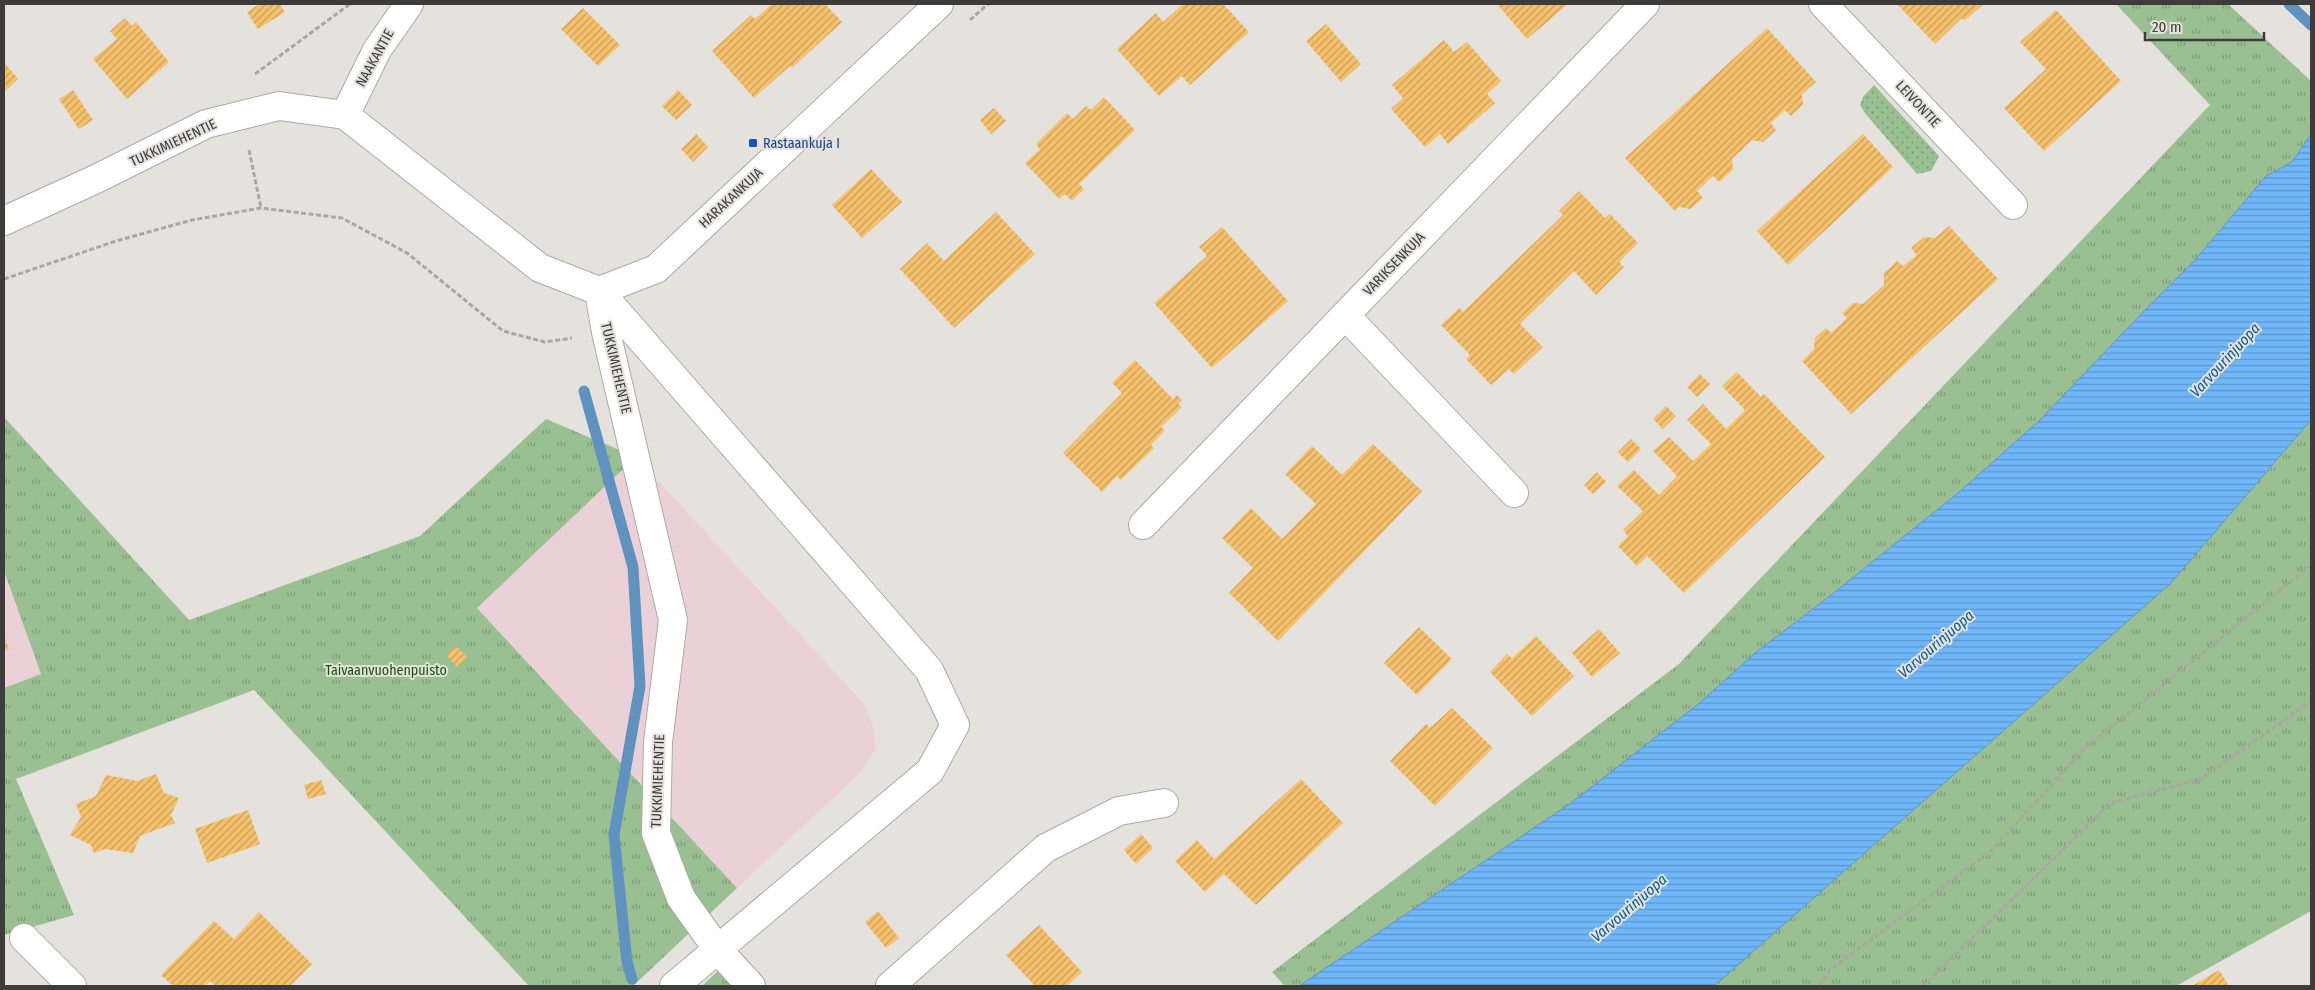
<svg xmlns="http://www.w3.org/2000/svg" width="2315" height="990" viewBox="0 0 2315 990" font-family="'Fira Sans Condensed',sans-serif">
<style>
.education{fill:#ebd1d7}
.grass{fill:url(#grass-dots)}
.park{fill:url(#park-tufts)}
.water{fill:url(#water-rules);stroke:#6092bf}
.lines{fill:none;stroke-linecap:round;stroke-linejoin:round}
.stream{stroke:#6092bf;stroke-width:11}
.building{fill:url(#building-hatch)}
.street-casing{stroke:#adaaa4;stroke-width:30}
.path{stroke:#aaa7a3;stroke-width:3;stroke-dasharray:5 2.5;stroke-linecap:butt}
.street{stroke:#fff;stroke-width:28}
.transit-dot{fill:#1a4fb4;stroke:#e5e1dc;stroke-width:2}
.labels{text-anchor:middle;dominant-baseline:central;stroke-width:4;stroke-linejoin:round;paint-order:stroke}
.street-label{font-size:14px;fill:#3d3c3a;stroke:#e5e1dc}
.transit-label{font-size:14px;fill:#164399;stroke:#e5e1dc;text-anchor:start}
.park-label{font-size:14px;fill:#165309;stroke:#e5e1dc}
.water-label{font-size:15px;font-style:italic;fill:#025a94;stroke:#e5e1dc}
</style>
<defs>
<pattern id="grass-dots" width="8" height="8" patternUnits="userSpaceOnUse" patternTransform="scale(1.25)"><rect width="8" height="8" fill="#99bf92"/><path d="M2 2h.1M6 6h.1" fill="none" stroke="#7e9c78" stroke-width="1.8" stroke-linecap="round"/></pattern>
<pattern id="park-tufts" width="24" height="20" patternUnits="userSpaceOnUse" patternTransform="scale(1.25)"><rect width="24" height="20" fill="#99bf92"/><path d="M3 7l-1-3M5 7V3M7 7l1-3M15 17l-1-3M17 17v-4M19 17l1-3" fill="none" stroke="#7e9c78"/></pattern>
<pattern id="water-rules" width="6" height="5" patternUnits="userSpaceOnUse" patternTransform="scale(1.25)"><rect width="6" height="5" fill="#6fb7f8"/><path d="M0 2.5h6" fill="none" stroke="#5c96ca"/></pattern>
<pattern id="building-hatch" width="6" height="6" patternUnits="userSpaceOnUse" patternTransform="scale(1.25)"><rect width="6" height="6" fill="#f6c16d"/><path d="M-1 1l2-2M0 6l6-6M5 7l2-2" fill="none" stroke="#c89e5b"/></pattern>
</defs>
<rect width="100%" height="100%" fill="#e5e1dc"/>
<path class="education" d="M636,457L865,705L875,732V750L861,772L737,888L477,607Z
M4,571L41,674L4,688Z"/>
<path class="grass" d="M1874,85L1939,156L1931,171L1917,174L1865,113L1860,105L1863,97Z"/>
<path class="park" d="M2116,4H2228L2311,81V134L2292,162L2266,176L2195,260L2143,312L2041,419L1958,493L1831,595L1755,653L1697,705L1633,757L1571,803L1299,986H1285L1272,972L1679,664L2210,105Z
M4,417L189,620L420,536L546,419L636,457L477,608L737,888L633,986H529L254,690L16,779L74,915L4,935V688L41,674L4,571Z
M2311,420V911L2176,986H1714L2171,583Z
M734,956L763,986H702Z"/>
<path class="water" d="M2311,134V420L2171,583L1714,986H1299L1571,803L1697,705L1755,653L1831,595L1958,493L2041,419L2143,312L2195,260L2266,176L2292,162Z"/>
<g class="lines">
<path class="stream" d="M2289,4L2311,25
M584,391L633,567L640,686L614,835L627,962L632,979"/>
</g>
<path class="building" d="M260,4H280L285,12L258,29L247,12Z
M772,4H825L842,22L792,68L790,66L754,98L712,51L751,15L755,19Z
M1183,4H1223L1249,32L1190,85L1182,76L1159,96L1117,49L1156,13L1163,22Z
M1497,4H1568L1527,39Z
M1897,4H1984L1964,21L1962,18L1935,44Z
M583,8L620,45L598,66L561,29Z
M2056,10L2121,81L2044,151L2004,108L2046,69L2020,42Z
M125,18L132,26L136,22L169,62L127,99L93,59L117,39L110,31Z
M1326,24L1361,64L1341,82L1306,41Z
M1767,28L1816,82L1802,94L1803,105L1791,116L1785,110L1771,123L1776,130L1763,142L1752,140L1732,159L1733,170L1719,182L1713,176L1697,191L1703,198L1690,209L1679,207L1675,211L1625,158Z
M1444,40L1454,52L1467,42L1501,81L1487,94L1495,103L1448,144L1440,134L1425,147L1391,109L1403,98L1392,85Z
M4,62L18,79L4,92Z
M73,90L93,120L79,129L59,99Z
M678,90L692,105L676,120L662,106Z
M1104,97L1135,130L1079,184L1084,189L1072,201L1065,194L1059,199L1025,163L1040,149L1036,144L1067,113L1073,119L1086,106L1091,110Z
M994,108L1006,121L991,134L980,120Z
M696,134L708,147L693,162L681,149Z
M1863,134L1893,167L1788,265L1757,231Z
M871,169L902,202L862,238L832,205Z
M1579,191L1605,218L1610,214L1638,243L1619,262L1624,267L1596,295L1574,271L1520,324L1543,347L1514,374L1509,369L1491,385L1466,359L1470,355L1441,325L1459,308L1463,312L1563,215L1559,211Z
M996,212L1035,254L954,328L900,269L927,243L944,261Z
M1949,226L1998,279L1851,414L1802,361L1814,349L1815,338L1826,328L1831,333L1847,318L1842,313L1853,303L1863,304L1884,285V273L1897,261L1903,266L1917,255L1911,248L1924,237L1935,238Z
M1222,227L1288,301L1212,368L1154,303L1207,256L1199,247Z
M1135,360L1173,399L1177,395L1182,400L1178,404L1182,407L1161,427L1165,430L1151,445L1154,448L1121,480L1117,476L1102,492L1063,453L1122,393L1112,383Z
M1737,372L1761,397L1764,394L1825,457L1684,593L1647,556L1637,566L1618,546L1628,536L1623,530L1643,511L1617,486L1634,470L1659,495L1677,476L1653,451L1669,437L1693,461L1711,444L1687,420L1703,404L1726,429L1745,410L1722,386Z
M1700,374L1710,384L1697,397L1687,387Z
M1666,406L1676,416L1663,429L1653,419Z
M1631,439L1641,449L1628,462L1618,452Z
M1373,444L1422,491L1278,641L1229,593L1253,568L1222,538L1251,508L1282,539L1316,504L1285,474L1312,446L1342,475Z
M1597,472L1606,482L1593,494L1584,485Z
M1419,627L1452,659L1417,695L1384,663Z
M1599,629L1620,653L1592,677L1572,653Z
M4,636L9,649L4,651Z
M1536,636L1574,676L1532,716L1490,672L1507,654L1512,658Z
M456,646L467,657L457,667L446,655Z
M1452,708L1493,748L1435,806L1390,761L1426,724L1430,728Z
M156,774L164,793L179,798L171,815L175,823L140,836L133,853L105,849L94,853L91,845L70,835L81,817L76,804L96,796L106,775L137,781Z
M1301,779L1343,823L1256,905L1224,874L1205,892L1175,861L1197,840L1214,859Z
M321,780L326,794L308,799L304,785Z
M248,810L260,844L207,863L195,829Z
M1141,834L1153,848L1136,864L1124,850Z
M878,911L899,938L886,948L865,922Z
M259,912L312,964L290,986H215L210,981L205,986H173L161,975L214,921L234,939Z
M1039,925L1082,972L1067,986H1035L1006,955Z
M2219,970L2229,986H2192Z"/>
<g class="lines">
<defs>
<path id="street" d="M1823,4L2013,205
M345,115L377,50L409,4
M4,221L96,179L206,124L279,106L345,115L540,268L599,291L929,670L955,725L930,771L674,986
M599,291L656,269L939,4
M599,292L606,332L673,620L658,742L656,833L681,898L718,950L751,986
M1345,315L1514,493
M1143,525L1645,4
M24,938L72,986
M890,986L1046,848L1119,811L1164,803"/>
</defs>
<use href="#street" class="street-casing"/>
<path class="path" d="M970,20L988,4
M255,74L350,4
M249,150L261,208
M4,279L116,241L192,220L261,208L342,218L407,253L503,331L545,342L572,338
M1819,986L1830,970L1991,851L2084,749L2311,565
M1923,986L2111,803L2201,779L2311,701"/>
<use href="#street" class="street"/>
</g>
<rect class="transit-dot" x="748" y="138" width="10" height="10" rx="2.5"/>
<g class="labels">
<g class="street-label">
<text transform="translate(375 58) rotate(-61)">NAAKANTIE</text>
<text transform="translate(1918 104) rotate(47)">LEIVONTIE</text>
<text transform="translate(173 143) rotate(-25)">TUKKIMIEHENTIE</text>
<text transform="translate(731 198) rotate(-43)">HARAKANKUJA</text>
<text transform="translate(1394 264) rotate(-46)">VARIKSENKUJA</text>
<text transform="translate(616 368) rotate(77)">TUKKIMIEHENTIE</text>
<text transform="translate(658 781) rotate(-88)">TUKKIMIEHENTIE</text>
</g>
<g class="transit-label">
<text x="763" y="143">Rastaankuja I</text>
</g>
<g class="park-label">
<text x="386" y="670">Taivaanvuohenpuisto</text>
</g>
<g class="water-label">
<text transform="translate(2225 360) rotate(-47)">Varvourinjuopa</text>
<text transform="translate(1936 644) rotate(-41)">Varvourinjuopa</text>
<text transform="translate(1629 908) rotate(-41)">Varvourinjuopa</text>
</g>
</g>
<rect width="2315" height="990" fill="none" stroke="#3d3c3a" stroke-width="10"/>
<path d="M2145 32v8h119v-8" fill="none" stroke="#3d3c3a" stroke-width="2.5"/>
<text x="2152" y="32" font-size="15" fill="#3d3c3a" stroke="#e5e1dc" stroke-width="4" paint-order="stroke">20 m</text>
</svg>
